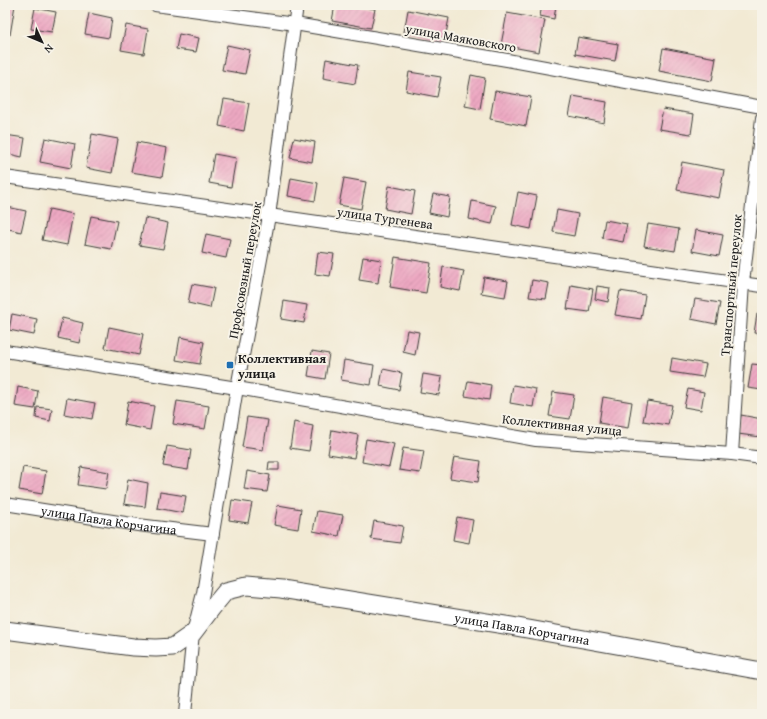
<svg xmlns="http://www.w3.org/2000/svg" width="767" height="719" viewBox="0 0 767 719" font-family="'Gentium Book Plus',serif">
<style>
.building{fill:url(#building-hatch)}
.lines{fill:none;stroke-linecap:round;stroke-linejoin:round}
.street-casing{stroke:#3c3b38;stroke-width:14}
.secondary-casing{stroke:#3c3b38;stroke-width:19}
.street{stroke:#fff;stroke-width:12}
.secondary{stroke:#fff;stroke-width:17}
.poi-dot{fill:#1f6fb2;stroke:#f7f3e8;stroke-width:1.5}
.labels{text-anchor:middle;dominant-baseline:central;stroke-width:4;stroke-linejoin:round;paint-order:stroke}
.street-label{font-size:13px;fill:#1c1c1c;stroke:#f7f3e8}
.poi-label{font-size:13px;font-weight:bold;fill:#1c1c1c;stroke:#f7f3e8;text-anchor:start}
</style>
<defs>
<pattern id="building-hatch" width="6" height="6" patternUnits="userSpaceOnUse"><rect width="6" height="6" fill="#eda8c2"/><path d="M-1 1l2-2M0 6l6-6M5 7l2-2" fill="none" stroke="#cb90a6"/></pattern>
</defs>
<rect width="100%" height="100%" fill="#f7f3e8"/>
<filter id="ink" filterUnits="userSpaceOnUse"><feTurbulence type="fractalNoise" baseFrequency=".025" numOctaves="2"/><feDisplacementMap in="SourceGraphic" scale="8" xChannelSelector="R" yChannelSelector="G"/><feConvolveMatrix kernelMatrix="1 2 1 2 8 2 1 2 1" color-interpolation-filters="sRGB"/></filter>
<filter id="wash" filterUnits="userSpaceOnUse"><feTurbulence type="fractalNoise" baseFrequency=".012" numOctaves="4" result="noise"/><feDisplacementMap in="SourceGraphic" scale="16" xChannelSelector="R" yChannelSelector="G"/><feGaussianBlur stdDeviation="0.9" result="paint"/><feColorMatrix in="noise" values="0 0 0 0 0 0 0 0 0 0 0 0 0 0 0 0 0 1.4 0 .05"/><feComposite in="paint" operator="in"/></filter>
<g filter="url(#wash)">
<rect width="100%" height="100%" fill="#f2ead4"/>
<g id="blocks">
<path class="building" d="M5,5H15L10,35L5,34Z
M335,5H354L375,9L371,28L332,21Z
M542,5H556L554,19L540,16Z
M35,8L56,12L52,32L31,29Z
M408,10L449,18L445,39L404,32Z
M89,13L112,18L109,38L85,34Z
M507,13L545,20L539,52L501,45Z
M126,25L148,29L144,54L121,50Z
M179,34L199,38L196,52L176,49Z
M578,37L618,44L615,61L575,54Z
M227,45L250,50L245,74L222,70Z
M663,48L716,58L712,81L659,71Z
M326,59L358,65L355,84L323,78Z
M409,72L441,77L437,97L406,91Z
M471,75L485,78L480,109L465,106Z
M495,91L531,97L526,126L490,119Z
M573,96L607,102L604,123L569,116Z
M224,99L249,103L244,131L219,126Z
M663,109L694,114L691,134L659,129Z
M92,134L118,139L112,173L86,168Z
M5,135L25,138L22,157L5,153Z
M45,138L75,144L71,168L40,162Z
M294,138L315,142L312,162L290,158Z
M137,142L167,148L162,177L131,172Z
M214,154L236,158L231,187L209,183Z
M682,162L724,170L719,198L677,190Z
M291,178L318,183L315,201L288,196Z
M344,178L366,182L361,209L339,205Z
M389,186L415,191L411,214L385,209Z
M518,192L537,196L531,229L512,225Z
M433,194L450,197L447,217L429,213Z
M472,201L496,206L492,224L469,219Z
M7,207L26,211L21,232L5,228V214Z
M49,209L73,214L67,245L42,240Z
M557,210L578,214L574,236L553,232Z
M91,216L117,221L111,249L85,244Z
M145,218L168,223L163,249L139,245Z
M605,220L627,224L623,242L602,238Z
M648,224L679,229L675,251L644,246Z
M696,230L723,235L719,256L692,251Z
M206,234L230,239L226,258L202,253Z
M318,252L334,254L330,276L315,274Z
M363,257L381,260L378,283L359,280Z
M395,257L431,263L426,293L390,287Z
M443,267L464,271L460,291L440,287Z
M484,277L508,281L505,297L481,293Z
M532,280L549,283L546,299L529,297Z
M192,284L214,288L210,308L188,303Z
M571,285L593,289L589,312L567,309Z
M597,286L610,288L608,302L595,299Z
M620,291L645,295L641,319L615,315Z
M695,299L720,303L716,324L691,319Z
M284,301L307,305L304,323L281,319Z
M12,314L37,319L34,335L9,330Z
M757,314L762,315V334L754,333Z
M62,318L83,323L79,343L58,338Z
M109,327L143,334L139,355L105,348Z
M407,330L419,332L415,355L403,352Z
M180,337L204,342L200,364L176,360Z
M312,351L329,354L325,379L308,376Z
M672,358L706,364L703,377L670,372Z
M344,360L374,365L371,385L341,380Z
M752,364L762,365V390L748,388Z
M383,369L402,373L399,390L380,386Z
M423,374L442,377L439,395L420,392Z
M468,381L491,385L489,400L465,396Z
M513,385L536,389L533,407L510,403Z
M18,387L38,391L35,409L15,406Z
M688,389L704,392L701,410L684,407Z
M553,392L574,395L570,419L549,416Z
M603,397L632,402L628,428L599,423Z
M67,398L95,403L92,419L64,414Z
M128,401L154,406L150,430L124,425Z
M177,401L209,406L205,429L173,424Z
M647,401L672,405L668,425L643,421Z
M37,407L52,409L50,421L36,418Z
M741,415L762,419L761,437L738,434Z
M247,417L268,420L263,450L242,447Z
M294,422L313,426L309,451L290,448Z
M332,430L358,435L354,458L328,454Z
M366,439L394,444L389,467L362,462Z
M167,446L191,450L188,470L163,466Z
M403,448L424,451L420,473L399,470Z
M454,457L481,461L478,482L450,478Z
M269,462H279V470H268Z
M23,467L46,471L42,494L19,490Z
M81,467L109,472L106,489L78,485Z
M247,471L270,475L267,492L244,489Z
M128,479L148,483L145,507L124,504Z
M160,492L186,496L183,513L157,508Z
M232,500L252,503L248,523L229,520Z
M278,505L301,509L298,529L274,525Z
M317,511L343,515L339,536L313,531Z
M457,517L473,520L469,543L453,540Z
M374,521L403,526L400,543L371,539Z"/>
</g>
</g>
<g filter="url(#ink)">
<use href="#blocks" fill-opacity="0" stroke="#3c3b38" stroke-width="1"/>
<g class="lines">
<defs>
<g id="street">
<path d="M155,5L295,24L507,60L762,107"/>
<path d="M5,177L762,286"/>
<path d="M5,351L237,388L536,440L732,454L762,458"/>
<path d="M732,454L743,283L762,118"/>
<path id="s1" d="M5,504L138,525L213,534"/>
<path d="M185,714L193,633L203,593L237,388L269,216L297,5"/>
</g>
<g id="secondary">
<path id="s2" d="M5,630L133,647L156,648L173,647L193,633L212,608L226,591L246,586L281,589L511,626L762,671"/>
</g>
</defs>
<use href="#street" class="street-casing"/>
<use href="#secondary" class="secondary-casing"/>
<use href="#street" class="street"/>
<use href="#secondary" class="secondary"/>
</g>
</g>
<rect class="poi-dot" x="226" y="361" width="8" height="8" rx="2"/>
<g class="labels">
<g class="street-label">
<text transform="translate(461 38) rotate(10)">улица Маяковского</text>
<text transform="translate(385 218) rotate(8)">улица Тургенева</text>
<text transform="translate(245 270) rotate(-80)">Профсоюзный переулок</text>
<text transform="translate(731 285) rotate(-85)">Транспортный переулок</text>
<text transform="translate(562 425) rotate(6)">Коллективная улица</text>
<text stroke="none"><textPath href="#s1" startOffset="105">улица Павла Корчагина</textPath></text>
<text stroke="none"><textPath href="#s2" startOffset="547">улица Павла Корчагина</textPath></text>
</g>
<g class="poi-label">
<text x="238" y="358">Коллективная<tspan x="238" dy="15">улица</tspan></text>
</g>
</g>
<rect width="767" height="719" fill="none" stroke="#f7f3e8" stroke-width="20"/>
<g transform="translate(42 42) rotate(134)" stroke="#f7f3e8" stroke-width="3" paint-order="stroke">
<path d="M0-3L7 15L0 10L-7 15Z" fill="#1c1c1c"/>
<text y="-6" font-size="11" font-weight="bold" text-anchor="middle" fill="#1c1c1c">N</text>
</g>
</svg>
